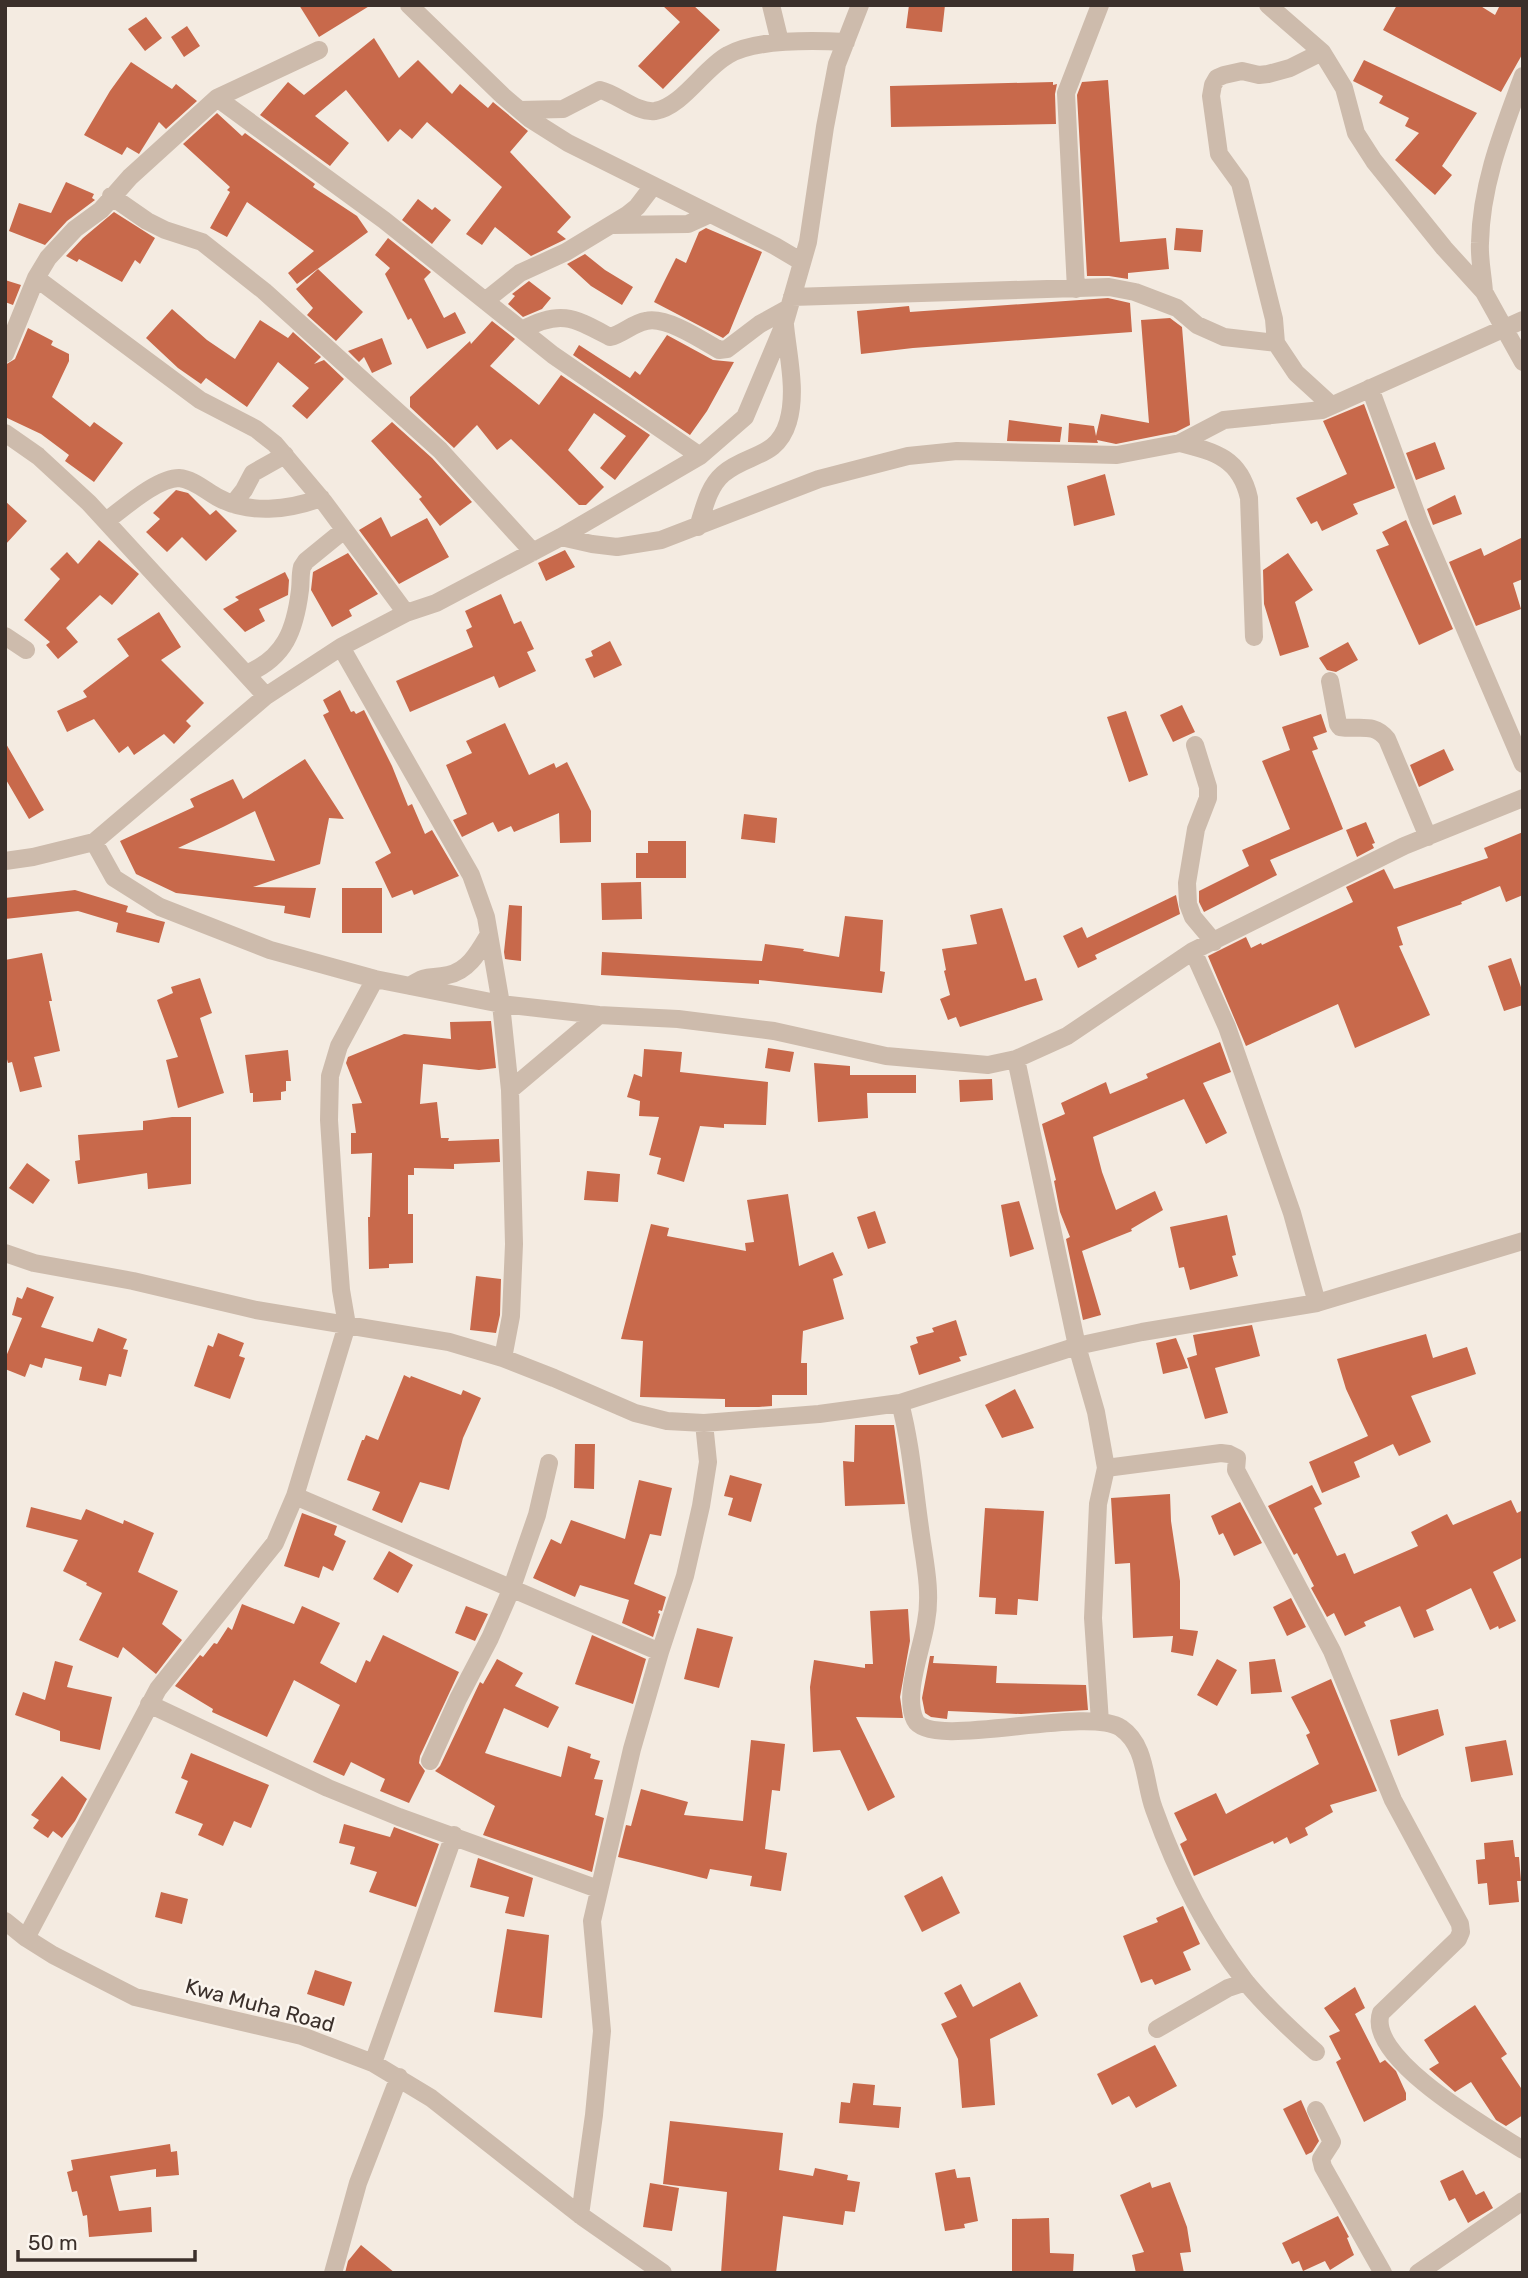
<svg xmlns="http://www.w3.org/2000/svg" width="1528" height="2278" viewBox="0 0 1528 2278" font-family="Rubik,sans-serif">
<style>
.building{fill:#c8694b;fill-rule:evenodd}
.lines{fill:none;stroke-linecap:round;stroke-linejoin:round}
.minor{stroke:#cdbbac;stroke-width:18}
.labels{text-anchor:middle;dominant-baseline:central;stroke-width:5;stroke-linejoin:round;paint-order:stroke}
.street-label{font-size:21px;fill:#3b302b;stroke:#fbf5ee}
</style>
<rect width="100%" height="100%" fill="#f4ebe1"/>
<path class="building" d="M299,5H371L319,37Z
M662,5H693L720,30L663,89L638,66L680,22Z
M909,5H945L942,32L906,28Z
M1397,5H1479L1495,15L1500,5H1523V53L1501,92L1383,30Z
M146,17L162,38L145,51L128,29Z
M187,26L200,46L184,57L171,37Z
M374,38L399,78L418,60L452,94L460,84L488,108L493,102L528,131L510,152L571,217L557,232L566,239L531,256L495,227L482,245L466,234L502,187L427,122L412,139L400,129L388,142L346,90L315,116L349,143L330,166L260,115L288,82L304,95Z
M1364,60L1477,113L1442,166L1452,175L1435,195L1395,160L1419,133L1405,126L1409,118L1379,103L1383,96L1353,81Z
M131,62L172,89L176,84L197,101L166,129L159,122L139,154L127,147L122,155L84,135L110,91Z
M1108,80L1120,242L1166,238L1169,269L1128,273V279L1109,276H1087L1077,95L1082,82Z
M1053,82V85L1057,84L1055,94L1056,124L891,127L890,86Z
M217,113L242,136L245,133L315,184L313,187L357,216L368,232L297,284L288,273L314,251L247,202L227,237L210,228L230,192L227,190L230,187L183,144Z
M66,182L94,194L92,198L95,200L67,221L45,245L9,231L19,203L51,213Z
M418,199L432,210L435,207L451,220L432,244L402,220Z
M114,212L155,238L140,264L135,260L122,282L79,259L77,262L66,256L83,238Z
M706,228L762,252L729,333L723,338L654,302L676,258L686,263L699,232Z
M1176,228L1203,230L1201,252L1174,250Z
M388,238L431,272L424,279L444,318L455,312L466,333L427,349L411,318L408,320L385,274L390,268L375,255Z
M585,254L605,270L633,287L622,305L591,286L567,264Z
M318,269L363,312L336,341L307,315L313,308L296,289Z
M5,280L21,285L13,305L5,302Z
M529,281L551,298L542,309L523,317L508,304L515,296L512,294Z
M1108,298L1130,303L1132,332L913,348L861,354L857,311L909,306L910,312Z
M172,309L207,340L235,359L260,320L288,338L293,332L321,357L314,364L324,360L344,379L307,419L292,406L309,388L278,362L247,407L206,378L201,384L178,368L146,338Z
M1170,318L1182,327L1190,425L1176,432L1116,444L1097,440L1098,443L1068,442L1069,423L1094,426L1096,436L1101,414L1149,423L1141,320Z
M492,321L515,339L490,366L539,405L561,375L650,435L615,480L600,468L626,436L594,413L568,450L604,487L586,505H579L511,439L497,450L477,425L454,448L410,407V397L470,341L471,344Z
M28,328L53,341L51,345L69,354V361L52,397L90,427L94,422L123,443L94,482L65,461L69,455L41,434L5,417V365L15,359Z
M667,335L713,360L734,362L707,411L690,435L573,355L579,345L630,378L635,371L640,375Z
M382,338L392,364L372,373L364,357L359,362L348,351Z
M1364,404L1395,488L1353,504L1358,514L1322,531L1317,521L1311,524L1296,498L1347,474L1323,421Z
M1009,420L1062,427L1060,442L1007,441Z
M392,422L432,458L472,502L440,526L419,499L422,497L371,441Z
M1435,442L1445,469L1416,480L1406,453Z
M1105,474L1115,515L1074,526L1067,486Z
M176,490L188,493L210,515L216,510L237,531L206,561L182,537L167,552L146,532L160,519L153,513Z
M1455,495L1462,514L1433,525L1427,509Z
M5,501L27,521L5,545Z
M381,517L391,537L427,518L449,557L399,584L359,530Z
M1406,520L1453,629L1419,645L1376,550L1389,545L1382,532Z
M1523,537V579L1513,583L1521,609L1476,626L1449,562L1481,548L1484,556Z
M99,540L139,574L112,605L100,595L66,628L78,642L58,659L46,645L50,642L24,620L60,579L50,569L67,552L78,564Z
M565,550L575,567L546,581L538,563Z
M348,553L378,594L349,610L352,616L332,627L311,590L313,572Z
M1288,553L1313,590L1295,602L1309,647L1280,656L1264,604L1263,570Z
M285,572L289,580L288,595L259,609L265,621L245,632L223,609L239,600L235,597Z
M501,594L514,624L521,621L534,649L527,652L536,671L499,688L494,676L410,712L396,681L473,647L466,630L472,627L465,611Z
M159,612L181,647L161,660L204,703L186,721L191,726L174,744L164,734L134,755L128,746L119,753L94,719L67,732L57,711L87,697L83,691L129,656L117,639Z
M610,641L622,665L594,678L585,659L593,656L591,651Z
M1348,642L1358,660L1336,672L1327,670L1319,658Z
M340,690L351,712L354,711L356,714L364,710L392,766L408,806L412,804L425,834L432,830L459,876L414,895L412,890L392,898L375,862L391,853L323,715L329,712L323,700Z
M1182,705L1195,732L1173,742L1160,715Z
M1126,711L1148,775L1129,782L1107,717Z
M1321,714L1327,732L1313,737L1318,749L1312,751L1343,829L1270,860L1277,875L1204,912L1199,902V891L1249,866L1242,850L1290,829L1262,761L1290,750L1282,727Z
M505,723L529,775L554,763L556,768L567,762L591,811V842L560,843L559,813L514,832L511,826L498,832L493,822L462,837L453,820L467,814L446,765L472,753L466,741Z
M5,742L44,810L29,819L5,778Z
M1444,749L1454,770L1419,787L1410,765Z
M305,759L344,819L329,818L320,864L253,887L316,888L310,918L284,913L285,906L176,893L136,874L120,841L194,807L190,799L233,779L243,799ZM255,811L275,861L178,848L223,827Z
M744,814L777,818L775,843L741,839Z
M1366,822L1375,843L1372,844L1374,848L1357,857L1346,830Z
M1523,832V895L1506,902L1500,886L1461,902L1462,904L1397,927L1403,945L1399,946L1430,1015L1355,1048L1338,1004L1246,1046L1208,956L1246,937L1251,948L1261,943L1262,945L1353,902L1346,887L1384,869L1394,889L1488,858L1484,848Z
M648,841H686V878H636V853H648Z
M641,882L642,919L602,920L601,883Z
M342,888H382V933H342Z
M75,890L128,906L126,912L165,922L159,943L116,932L118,923L78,911L5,919V898Z
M1176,895L1180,914L1095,955L1097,959L1078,968L1063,936L1082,927L1087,938Z
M509,905L522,906L521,961L505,959L504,952Z
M1002,908L1025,981L1036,978L1043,1000L960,1027L956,1017L948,1020L940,999L950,995L944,971L946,970L942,949L977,944L970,915Z
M845,916L883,920L880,971L885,972L882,993L759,980V984L601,975L602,952L762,961L765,944L804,949L803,951L839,957Z
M42,953L52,1001H49L60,1051L34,1057L42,1087L20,1092L12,1062L8,1063L5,1052V960Z
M1511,958L1523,993V1005L1504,1011L1488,966Z
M200,978L212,1013L200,1018L224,1093L178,1108L166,1060L178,1057L157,1000L173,993L171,987Z
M491,1021L496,1068L479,1070L423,1064L420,1104L437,1102L441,1138H449L448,1141L499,1139L500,1162L454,1164V1169L414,1168V1175H408V1214H413V1263L389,1264V1268L369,1269L368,1217H370L372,1153L351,1154V1133H356L352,1104L362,1103L346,1063L348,1057L404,1034L451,1039L450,1022Z
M1220,1042L1231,1072L1203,1083L1227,1133L1206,1144L1184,1099L1093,1137L1102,1172L1116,1210L1155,1191L1163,1210L1131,1229L1132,1231L1082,1251L1101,1315L1083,1320L1066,1239L1070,1237L1060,1212L1054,1181L1056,1180L1042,1124L1065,1114L1061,1103L1106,1082L1110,1094L1148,1078L1146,1074Z
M768,1048L794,1052L790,1072L765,1068Z
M644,1049L682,1052L680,1072L768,1082L766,1125L724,1124V1128L700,1126L684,1182L657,1174L661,1158L649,1155L659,1117L639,1116L640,1101L627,1097L634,1074L642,1077Z
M288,1050L291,1081H286V1091L281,1092V1100L253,1102V1093H250L245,1055Z
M814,1063L850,1066V1075H916V1093H867L868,1118L818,1122Z
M992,1079L993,1100L960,1102L959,1080Z
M172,1117H191V1184L148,1189L147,1173L78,1184L75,1161L80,1160L78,1135L143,1130V1121Z
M27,1163L50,1180L33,1204L9,1188Z
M587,1171L620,1174L618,1202L584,1200Z
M788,1194L799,1266L833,1252L843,1275L833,1279L844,1319L803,1331L801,1363H807V1395H772V1406L759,1407H725V1399L640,1397L643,1341L621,1339L651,1224L669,1228L667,1236L746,1251L745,1243L754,1242L747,1200Z
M1019,1201L1034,1249L1010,1257L1001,1205Z
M875,1211L886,1243L868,1249L857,1217Z
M1227,1215L1236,1255L1232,1256L1238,1276L1190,1290L1184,1267L1179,1268L1170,1227Z
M476,1276L501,1279L500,1315L496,1333L470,1330Z
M27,1287L54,1297L41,1327L93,1342L98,1328L127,1339L123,1349L128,1350L121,1377L109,1374L106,1386L79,1380L82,1367L45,1358L42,1368L30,1364L25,1377L5,1369V1359L22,1318L12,1315L17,1297L22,1299Z
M956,1320L967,1355L959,1357L961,1361L919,1375L910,1346L918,1343L916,1337L934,1332L932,1328Z
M1252,1325L1260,1356L1215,1368L1228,1413L1205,1419L1187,1358L1197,1355L1193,1335Z
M218,1333L244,1343L239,1356L245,1358L230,1399L194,1386L208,1345L213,1347Z
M1426,1334L1433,1358L1467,1347L1476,1374L1411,1396L1431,1442L1399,1456L1393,1444L1354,1462L1360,1477L1322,1493L1309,1462L1368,1436L1346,1389L1337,1359Z
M1176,1338L1188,1368L1163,1374L1156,1343Z
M404,1375L410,1378L411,1376L461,1395L463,1390L481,1398L463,1438L449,1490L420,1482L402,1523L372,1510L380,1492L347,1480L362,1440H364L366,1435L378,1440Z
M1015,1389L1034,1428L1002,1438L985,1405Z
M855,1425H894L905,1504L845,1506L843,1461L854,1462Z
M575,1444H595L594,1489L574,1488Z
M730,1475L762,1484L751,1522L728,1515L733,1498L724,1496Z
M639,1480L672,1488L661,1536L650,1534L634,1584L666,1597L662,1611L659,1610L658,1613L660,1614L653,1637L622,1623L629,1600L580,1585L575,1597L533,1578L551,1539L561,1544L571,1520L625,1539Z
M1312,1485L1322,1504L1314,1508L1337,1556L1345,1553L1354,1574L1418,1546L1411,1532L1447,1514L1453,1525L1511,1500L1517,1513L1523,1510V1557L1493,1572L1516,1621L1499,1629L1498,1626L1490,1630L1471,1588L1426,1610L1434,1630L1414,1638L1400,1606L1364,1622L1366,1626L1345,1636L1334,1613L1327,1617L1311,1588L1314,1586L1297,1553L1294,1555L1268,1506Z
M1170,1494L1171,1521L1180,1581V1629L1198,1631L1193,1656L1171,1652L1173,1636L1133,1638L1130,1563L1115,1564L1111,1498Z
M1240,1502L1262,1543L1234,1556L1223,1533L1219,1535L1211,1516Z
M31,1507L81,1520L86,1509L123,1524L124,1520L154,1533L138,1572L178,1591L162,1624L182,1640L156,1674L123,1647L118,1658L79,1640L102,1593L86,1585L87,1583L63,1571L78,1540L26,1527Z
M985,1508L1044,1511L1038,1601L1018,1599L1017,1615L995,1614L996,1598L979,1597Z
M302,1513L337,1526L334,1535L346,1541L333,1571L323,1566L319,1578L284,1566Z
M389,1551L413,1565L398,1593L373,1579Z
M1291,1598L1306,1627L1287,1636L1273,1607Z
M242,1604L294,1624L302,1606L340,1623L320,1663L356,1683L366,1660L370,1662L383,1635L459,1672L420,1756L419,1763L425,1771L409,1803L380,1791L385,1779L351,1762L344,1776L313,1762L340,1705L294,1680L267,1737L212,1712L213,1709L175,1686L200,1655L203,1657L214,1643L217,1644L228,1627L232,1630Z
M466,1606L488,1614L475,1641L455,1633Z
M908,1609L910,1641L900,1697L903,1718L856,1717L895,1797L868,1811L840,1750L813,1752L810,1687L814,1660L865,1668V1664H873L870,1611Z
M697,1628L733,1637L719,1688L684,1679Z
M592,1635L646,1659L633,1704L575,1684Z
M930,1656H934L933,1663L997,1666L996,1683L1086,1685L1088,1710L1021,1714L948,1711L947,1719L931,1717L925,1713L922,1698Z
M497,1659L523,1673L515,1686L559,1707L548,1728L504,1708L485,1753L561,1777L568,1746L591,1754L590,1758L600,1761L594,1779L603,1780L595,1815L604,1818L592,1872L483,1835L495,1806L435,1771L440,1766L480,1682L483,1684Z
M1217,1659L1237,1670L1217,1706L1197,1695Z
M1275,1659L1282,1692L1251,1694L1249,1662Z
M55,1661L73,1666L67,1687L112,1697L100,1750L60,1741V1731L15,1715L23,1692L45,1700Z
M1331,1679L1377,1791L1330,1805L1333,1812L1305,1828L1308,1835L1290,1844L1287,1837L1274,1844L1273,1841L1194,1876L1180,1844L1187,1840L1174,1813L1216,1793L1226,1814L1319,1764L1306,1735L1310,1733L1291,1697Z
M1438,1709L1444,1735L1398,1756L1390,1720Z
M751,1740L785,1744L780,1791L772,1790L765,1849L787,1853L781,1891L750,1886L752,1876L710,1869L707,1879L618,1857L626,1825L631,1826L641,1789L688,1802L684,1815L743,1821Z
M1506,1740L1513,1775L1471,1782L1465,1747Z
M191,1753L269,1785L251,1828L234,1821L223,1846L198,1835L203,1824L175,1813L188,1781L181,1778Z
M62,1776L87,1799L75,1821L62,1838L53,1831L48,1838L33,1828L39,1820L31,1815Z
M344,1824L390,1837L394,1827L439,1844L416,1907L369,1892L377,1872L350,1864L355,1847L339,1843Z
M1513,1840L1515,1857H1519L1521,1881H1517L1519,1902L1489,1905L1487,1883L1478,1884L1476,1860L1485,1859L1484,1843Z
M478,1858L533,1878L524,1917L505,1913L509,1897L470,1887Z
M942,1876L960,1913L922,1932L904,1896Z
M161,1892L188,1899L182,1924L155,1917Z
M1183,1906L1200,1944L1183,1952L1191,1970L1155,1985L1152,1979L1141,1983L1123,1936L1158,1922L1156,1918Z
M507,1929L549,1935L542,2018L494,2012Z
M315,1970L352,1982L344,2006L307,1994Z
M1020,1982L1038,2016L990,2039L995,2105L962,2108L958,2059L941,2024L957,2017L944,1993L961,1984L973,2007Z
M1355,1987L1365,2008L1355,2014L1380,2063L1385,2060L1396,2071L1406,2093V2100L1364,2122L1336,2062L1341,2059L1329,2036L1340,2031L1324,2008Z
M1475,2005L1507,2054L1501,2058L1523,2091V2115L1506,2126L1496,2120L1471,2082L1455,2092L1429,2069L1439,2063L1424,2040Z
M1155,2045L1177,2086L1136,2108L1129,2096L1112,2105L1097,2074Z
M853,2083L875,2085L873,2105L901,2107L899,2128L839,2123L841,2102L850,2103Z
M1301,2100L1319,2141L1312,2152L1306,2155L1283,2109Z
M670,2121L783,2133L779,2170L813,2176L815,2168L848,2175L847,2180L860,2182L855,2212L845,2211L843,2225L783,2216L776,2273H721L727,2192L663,2184Z
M170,2144L171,2152L177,2151L179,2175L156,2177V2169L110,2176L119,2211L151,2207L152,2232L89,2237L87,2215L83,2216L77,2191L72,2192L67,2172L73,2170L71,2160Z
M955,2169L957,2178L970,2177L978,2221L964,2224L965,2228L945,2231L935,2173Z
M1463,2170L1476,2195L1484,2191L1493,2208L1468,2223L1455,2198L1449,2201L1440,2181Z
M1150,2182L1152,2188L1170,2182L1187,2227L1191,2252L1180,2253L1184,2273H1136L1132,2255L1144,2252L1120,2195Z
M650,2183L679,2188L672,2231L643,2227Z
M1338,2216L1349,2237L1347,2238L1354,2255L1330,2270L1325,2261L1303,2271L1299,2261L1292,2264L1282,2243Z
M1049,2218L1050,2253L1074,2254L1073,2273H1012V2219Z
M361,2245L395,2273H345L348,2261Z"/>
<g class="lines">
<path class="minor" d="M409,5L503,96L530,119L568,143L775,246L802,262
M771,5L780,42
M1268,5L1322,52L1344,88L1356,133L1374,161L1444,248L1484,292L1523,362
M1322,52L1290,68L1268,74L1259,75L1242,71L1224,75L1217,78L1213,85L1211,96L1219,154L1240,183L1274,319L1276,343L1296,373L1331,405
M217,98L384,220L553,355L700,456
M520,110L563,109L600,90C618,94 636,113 655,111C682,107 704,68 728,55C755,39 814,40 846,42
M111,196L147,221L165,230L202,242L264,291L440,450L533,552
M613,225L688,224L710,214
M36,278L200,400L256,429L275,444L324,502L406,613
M1076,289L1066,93L1100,5
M1484,292C1483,276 1479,259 1480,243C1481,184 1503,130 1523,76
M792,297L1109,287L1135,292L1177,308L1197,325L1224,337L1276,343
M485,301L520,273L566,252L627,215L637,207L653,186
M522,330C561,309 574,318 610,337C623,334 633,323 646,321C666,316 702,340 719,350L727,349L760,324L789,308
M5,354L36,278L48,258L75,229L101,210L130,177L217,98L319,50
M1370,388L1419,521L1523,764
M5,433L38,456L89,503L266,696
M1180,443C1215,452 1240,458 1249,498L1254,637
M233,504L244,490L253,473L285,455
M106,521C124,508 157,478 179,478C193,479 206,491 217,497C249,515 289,510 321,498
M698,527C704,509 708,487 723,474C747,453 777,459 788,422C797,392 788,356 785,325
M561,537L592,544L617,547L661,540L819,479L908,456L957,451L1117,455L1180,443L1224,420L1322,410L1523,320
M5,636L26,650
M341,647L471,875L486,917L501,1004L510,1090L514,1244L511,1316L503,1358
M246,674C285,658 295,630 300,590C301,582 300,575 302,567L306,561L344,530
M1330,681L1338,724L1340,727C1359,730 1374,722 1387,739L1428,837
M1195,745L1208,787V798L1196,829L1187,883L1188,904L1193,917L1214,942
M94,842L114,878L160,907L270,950L375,979L501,1004L599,1015L678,1019L774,1031L886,1056L988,1065L1016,1059L1067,1036L1193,951L1404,846L1523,798
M5,861L33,857L94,842L266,696L341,647L406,613L436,603L561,537L700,456L745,417L785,322L808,242L825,127L837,64L860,5
M1193,951L1227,1027L1292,1213L1317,1303
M410,986C428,974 429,979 448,975C468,971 478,953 488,936
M1016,1059L1077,1346L1096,1412L1106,1468L1098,1504L1093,1618L1100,1722
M510,1090L599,1015
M5,1253L34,1263L133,1281L256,1310L449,1342L503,1358L554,1378L635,1413L667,1421L704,1423L819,1414L900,1403L1077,1346L1142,1332L1317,1303L1523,1241
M900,1403C911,1444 914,1486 920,1528C924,1559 932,1591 926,1622C922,1649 903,1694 915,1720C930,1751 1086,1705 1121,1728C1147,1746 1144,1782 1154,1809C1176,1871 1205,1929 1245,1981C1266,2007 1291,2030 1316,2052
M1106,1468L1221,1453L1229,1454L1237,1458L1236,1470L1332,1651L1393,1800L1460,1924L1461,1932L1458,1939L1381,2013C1365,2058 1490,2129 1523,2150
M295,1496L660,1652
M149,1704L328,1788L399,1817L598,1889
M430,1761L458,1699L490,1638L511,1590L537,1515L549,1463
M5,1921L26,1938L53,1955L135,1997L302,2036L373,2063L431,2098L580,2215L663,2273
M26,1938L158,1689L275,1543L295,1496L347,1325L341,1290L335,1211L329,1120L330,1076L339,1046L375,979
M1157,2029L1228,1988L1246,1982
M373,2063L454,1835
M1316,2110L1332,2142L1321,2159L1323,2167L1383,2273
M580,2215L594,2115L602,2031L592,1921L632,1749L660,1652L685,1576L701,1506L708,1462L704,1423
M333,2273L358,2183L399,2077
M1418,2273L1523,2201"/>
</g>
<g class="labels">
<g class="street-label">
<text transform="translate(260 2005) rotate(15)">Kwa Muha Road</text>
</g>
</g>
<rect width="1528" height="2278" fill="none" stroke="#3b302b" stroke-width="14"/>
<path d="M18 2250v10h177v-10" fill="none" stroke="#3b302b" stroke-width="3.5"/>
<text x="28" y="2250" font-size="21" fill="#3b302b" stroke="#fbf5ee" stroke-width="5" paint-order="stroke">50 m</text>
</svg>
